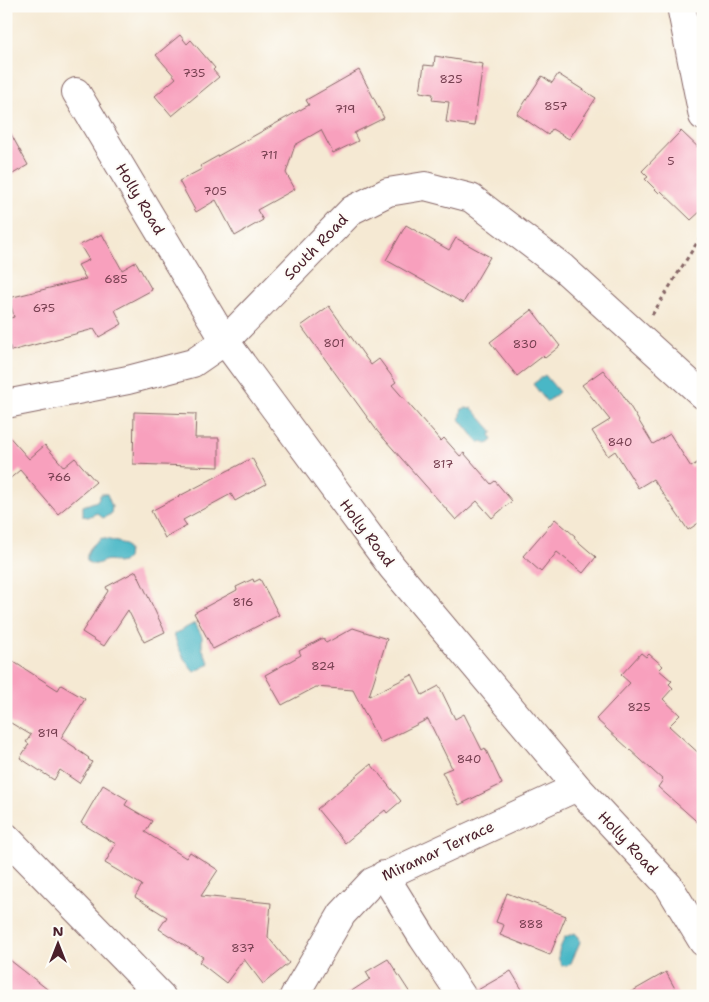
<svg xmlns="http://www.w3.org/2000/svg" width="709" height="1002" viewBox="0 0 709 1002" font-family="'Shantell Sans',sans-serif">
<style>
.water{fill:#4ab7c6;stroke:#4a6b78}
.building{fill:#f8a0bd}
.lines{fill:none;stroke-linecap:round;stroke-linejoin:round}
.minor-casing{stroke:#866666;stroke-width:30}
.path{stroke:#866666;stroke-width:3;stroke-dasharray:4 4;stroke-linecap:butt}
.minor{stroke:#fff;stroke-width:28}
.labels{text-anchor:middle;dominant-baseline:central;stroke-width:4;stroke-linejoin:round;paint-order:stroke}
.number-label{font-size:12px;fill:#763f50}
.street-label{font-size:15px;fill:#4a1f2b;stroke:#fdfcf7}
</style>
<rect width="100%" height="100%" fill="#fdfcf7"/>
<filter id="ink" filterUnits="userSpaceOnUse"><feTurbulence type="fractalNoise" baseFrequency=".02" numOctaves="2"/><feDisplacementMap in="SourceGraphic" scale="10" xChannelSelector="R" yChannelSelector="G"/><feConvolveMatrix kernelMatrix="1 2 1 2 8 2 1 2 1" color-interpolation-filters="sRGB"/></filter>
<filter id="wash" filterUnits="userSpaceOnUse"><feTurbulence type="fractalNoise" baseFrequency=".0096" numOctaves="4" result="noise"/><feDisplacementMap in="SourceGraphic" scale="20" xChannelSelector="R" yChannelSelector="G"/><feGaussianBlur stdDeviation="1.12" result="paint"/><feColorMatrix in="noise" values="0 0 0 0 0 0 0 0 0 0 0 0 0 0 0 0 0 1.4 0 .05"/><feComposite in="paint" operator="in"/></filter>
<g filter="url(#wash)">
<rect width="100%" height="100%" fill="#f5e9d3"/>
<path class="water" d="M545,375L559,392L547,402L533,384Z
M466,408L470,409L472,408L493,432L490,434L492,439L490,443L486,444L482,441L479,443L459,418L461,416V412L462,409Z
M101,494H107L112,507L111,514L103,518L97,513L88,517L83,516V506L97,501Z
M102,538L125,544L128,550L127,558L123,562L117,563C103,554 98,571 87,561C85,551 94,543 102,538Z
M195,623L202,636V648L210,664L194,672C184,660 178,649 174,634Z
M575,933L579,937L580,942L571,963L567,966L562,965C554,956 561,947 565,937Z"/>
<g id="blocks">
<path class="building" d="M180,35L187,44L191,40L215,68L213,70L219,77L172,116L155,96L176,78L156,55Z
M435,56L483,64L474,126L446,122L449,102L432,100L433,94L420,92L424,65L434,66Z
M359,70L384,118L354,133L358,141L333,153L321,130L295,145L286,173L295,189L257,210L263,220L235,236L216,200L196,212L179,181L202,169L200,166L309,105L306,100Z
M558,74L596,98L569,139L552,129L548,135L517,114L542,76L552,83Z
M6,125L28,165L6,178Z
M681,131L703,152V209L691,220L661,191L659,193L645,179L648,177L642,171Z
M406,225L449,250L456,238L490,257L463,303L386,260Z
M102,234L122,270L136,262L152,290L115,310L122,324L99,337L94,329L11,351L6,332V319L14,317L9,298L86,279L78,265L89,260L80,245Z
M329,306L371,365L379,359L396,382L392,385L441,441L444,438L460,456L464,453L491,484L495,481L512,501L492,518L477,501L456,520L378,432L301,326Z
M532,310L560,346L545,358L543,356L517,376L490,342Z
M603,370L623,395L653,444L670,434L691,467L703,459V520L688,530L653,479L638,488L615,451L608,456L592,431L610,420L582,385Z
M134,412L196,414L195,438H219V467L133,464Z
M6,433L29,459L45,445L64,467L75,458L96,482L58,514L20,470L6,482Z
M252,458L266,484L235,501L231,494L183,520L187,526L165,538L151,511Z
M555,519L575,536L574,538L596,557L583,573L557,552L541,572L523,556Z
M136,571L165,632L144,642L128,610L104,646L82,632L108,591L106,587Z
M253,579L254,582L260,579L279,615L213,649L194,613L237,590L236,587Z
M353,628L387,639L369,696L412,675L422,695L439,686L455,719L464,714L482,750L485,748L502,784L459,805L442,772L452,768L428,719L380,743L353,690L316,687L282,705L265,675L301,655L299,651L323,638L326,643Z
M641,653L646,657L649,654L663,666L659,670L672,681L669,684L673,688L663,699L680,715L669,726L703,757V827L658,787L663,780L596,719L630,683L621,675Z
M6,657L58,690L61,685L85,699L61,738L76,748V749L89,758L88,759L92,762L79,783L60,770L54,780L20,758L29,744L26,742L31,735L6,720Z
M371,764L401,801L387,813L385,810L345,843L317,809Z
M103,785L128,800L125,805L152,821L145,832L186,858L190,852L218,870L201,896L271,903L268,937L289,963L263,984L244,959L226,983L199,962L203,957L159,929L167,917L135,897L142,885L105,863L116,844L81,823Z
M507,893L566,916L550,955L500,935L504,925L496,922Z
M6,957L56,996H6Z
M388,959L412,996H344L370,979L366,972Z
M511,971L526,996H477L476,991Z
M666,972L679,996H624Z"/>
</g>
</g>
<g filter="url(#ink)">
<use href="#blocks" fill-opacity="0" stroke="#866666" stroke-width="1"/>
<g class="lines">
<defs>
<path id="minor" d="M681,6L703,116
M76,92L225,341L392,567L577,787L669,886L703,942
M6,404L128,380L193,363L225,341L352,210L388,192L425,186L471,198L563,268L703,395
M6,837L161,996
M384,875L423,938L462,996
M294,996L342,914L372,882L577,787"/>
</defs>
<use href="#minor" class="minor-casing"/>
<path class="path" d="M652,315L703,233"/>
<use href="#minor" class="minor"/>
</g>
</g>
<g class="labels">
<g class="number-label">
<text x="194" y="73">735</text>
<text x="451" y="79">825</text>
<text x="556" y="106">857</text>
<text x="345" y="109">719</text>
<text x="269" y="155">711</text>
<text x="671" y="161">5</text>
<text x="215" y="191">705</text>
<text x="116" y="279">685</text>
<text x="44" y="308">675</text>
<text x="334" y="343">801</text>
<text x="525" y="344">830</text>
<text x="620" y="442">840</text>
<text x="443" y="464">817</text>
<text x="59" y="477">766</text>
<text x="243" y="602">816</text>
<text x="323" y="666">824</text>
<text x="639" y="707">825</text>
<text x="48" y="733">819</text>
<text x="469" y="759">840</text>
<text x="531" y="924">888</text>
<text x="243" y="948">837</text>
</g>
<g class="street-label">
<text transform="translate(140 199) rotate(59)">Holly Road</text>
<text transform="translate(316 247) rotate(-46)">South Road</text>
<text transform="translate(367 533) rotate(53)">Holly Road</text>
<text transform="translate(628 843) rotate(47)">Holly Road</text>
<text transform="translate(438 851) rotate(-25)">Miramar Terrace</text>
</g>
</g>
<rect width="709" height="1002" fill="none" stroke="#fdfcf7" stroke-width="25"/>
<g transform="translate(58 944)" stroke="#fdfcf7" stroke-width="4" paint-order="stroke">
<path d="M0-4L9 19L0 12L-9 19Z" fill="#4a1f2b"/>
<text y="-8" font-size="14" font-weight="bold" text-anchor="middle" fill="#4a1f2b">N</text>
</g>
</svg>
